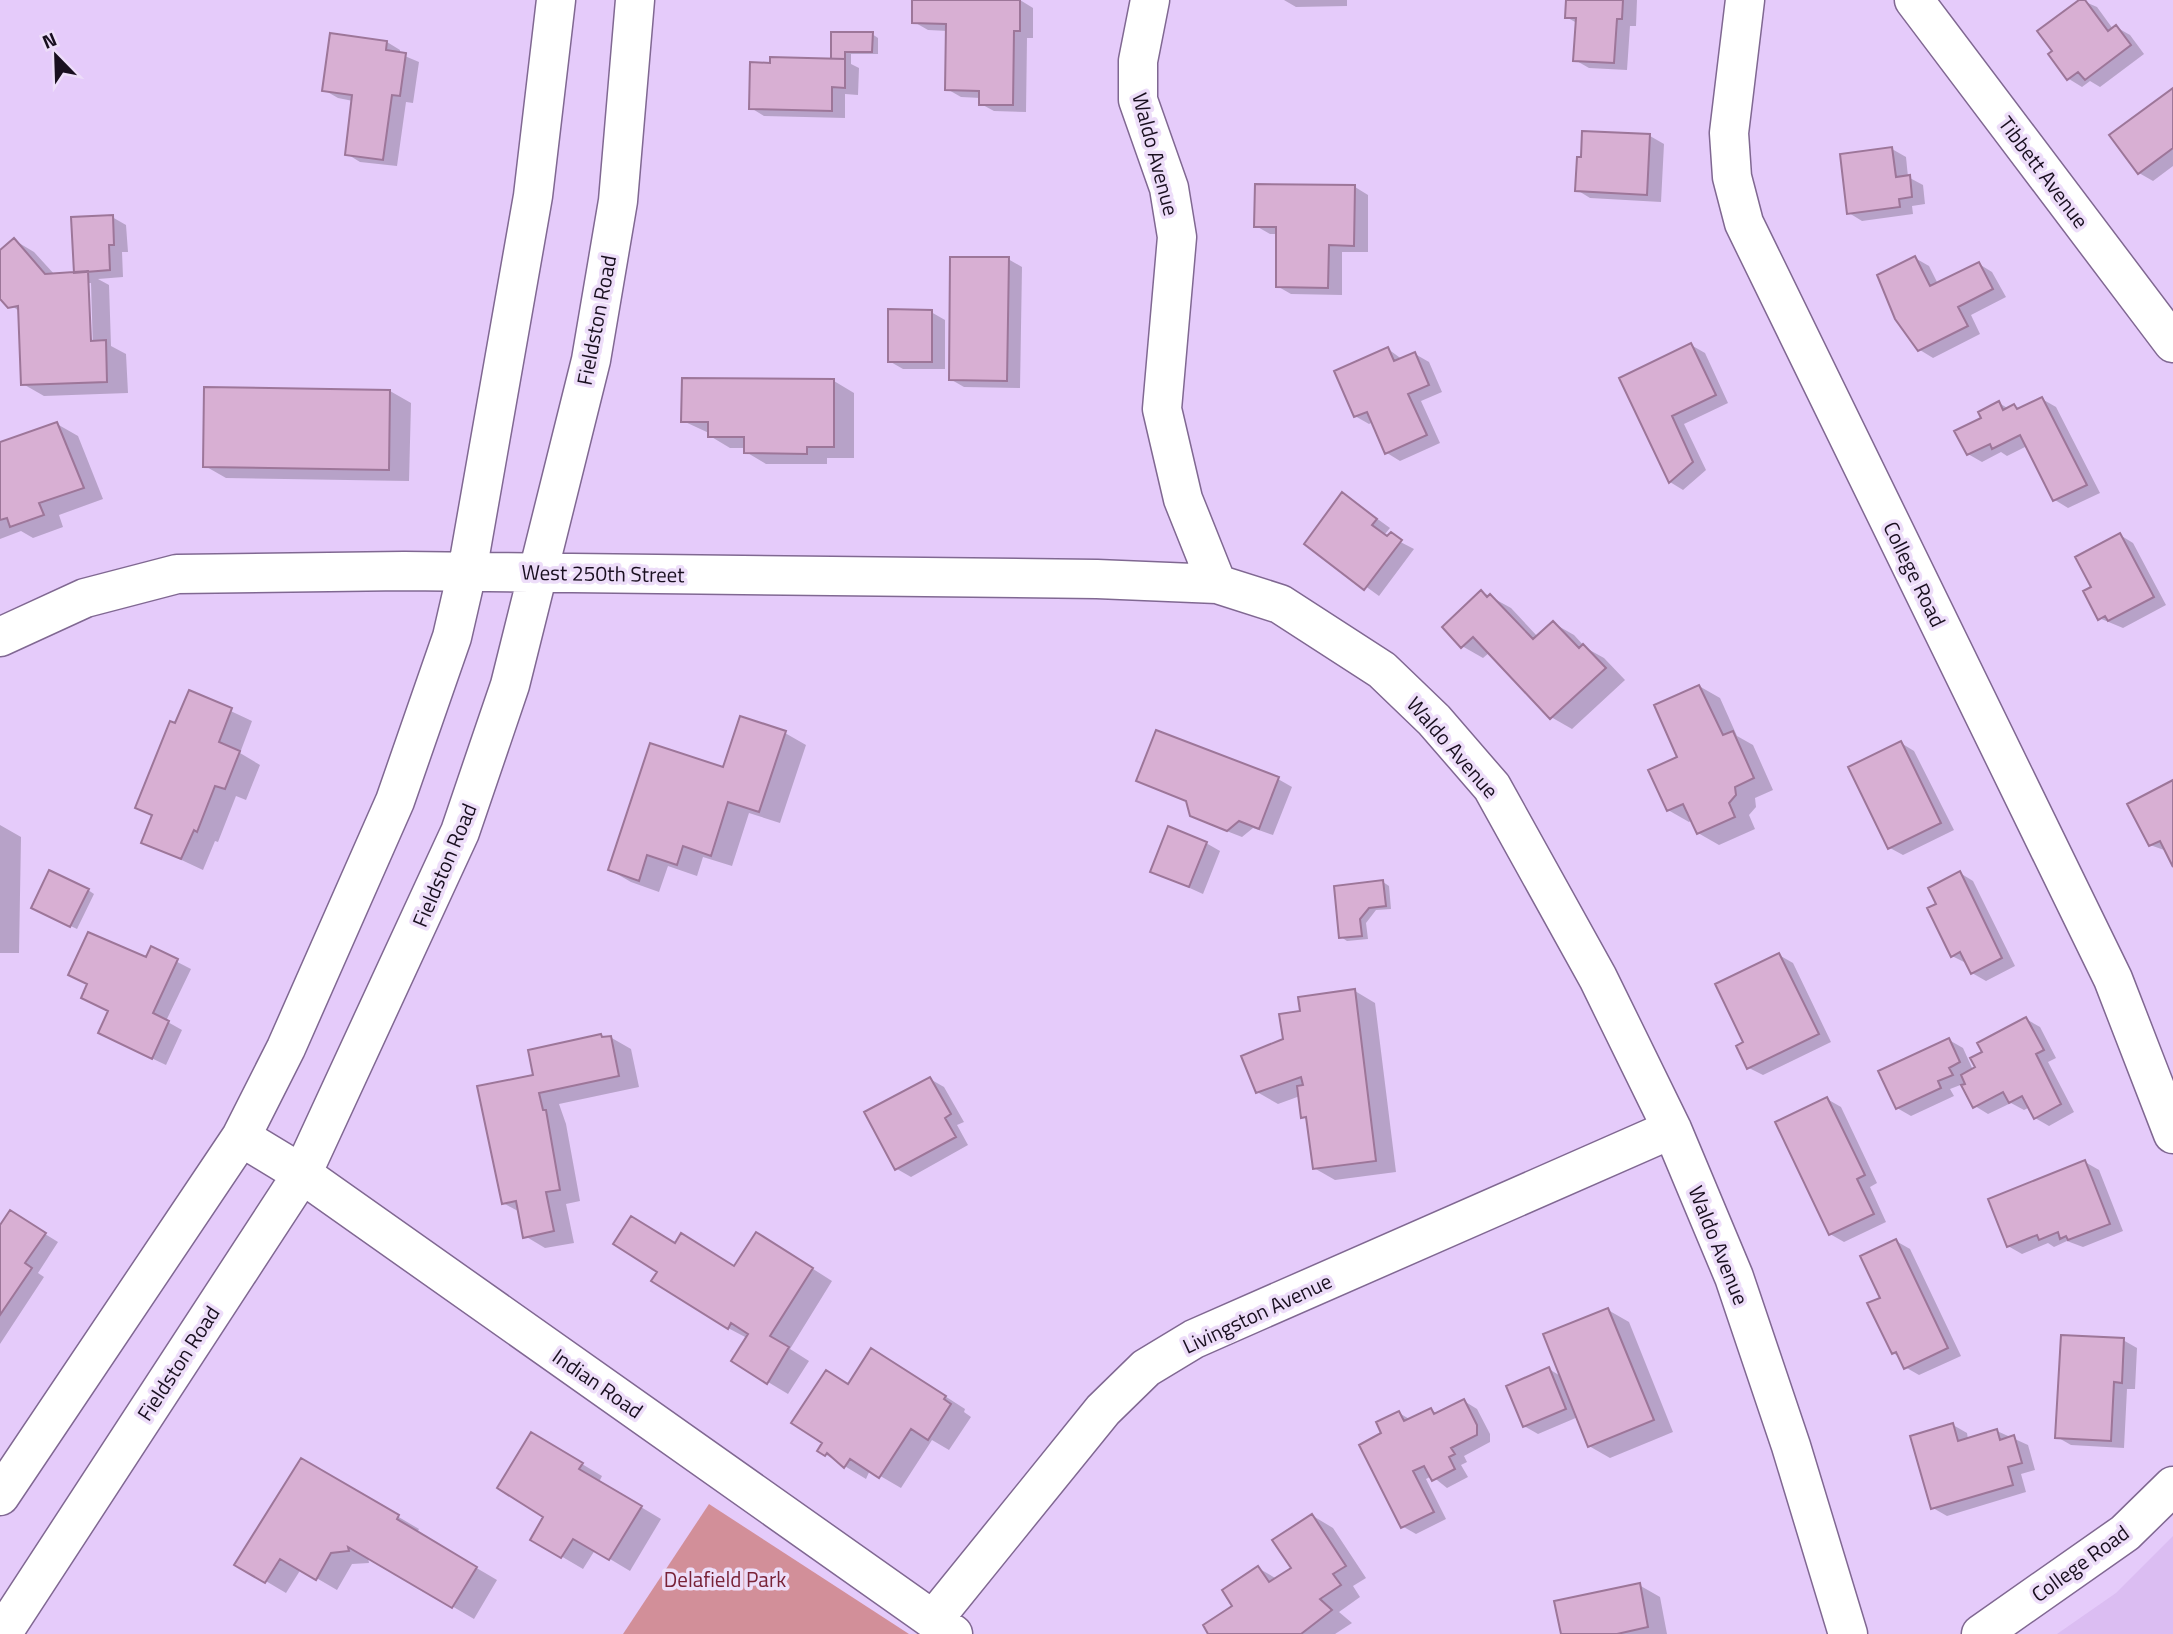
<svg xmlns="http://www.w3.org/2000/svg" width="2173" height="1634" viewBox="0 0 2173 1634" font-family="'Titillium Web',sans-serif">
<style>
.built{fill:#dbbdf2}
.green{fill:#d28f99}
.shadow{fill:#0003;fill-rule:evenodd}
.building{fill:#d8afd3;stroke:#9d7699;stroke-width:2}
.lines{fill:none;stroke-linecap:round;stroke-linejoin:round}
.street-casing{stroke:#806892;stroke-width:41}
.street{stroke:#fff;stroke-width:38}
.labels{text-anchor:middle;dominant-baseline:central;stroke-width:7;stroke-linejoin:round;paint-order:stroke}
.street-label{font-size:21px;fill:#190f1f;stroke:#edddf9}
.park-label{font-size:21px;fill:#782237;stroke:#edddf9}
</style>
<rect width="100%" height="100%" fill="#e5cbfa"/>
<path class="built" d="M2173,1536V1634H2057L2116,1593Z"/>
<path class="green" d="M709,1504L909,1634H623Z"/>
<path class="shadow" d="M914,0H1020L1033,8V38H1027L1026,112L994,111L981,104V98L961,97L947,89L948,31L928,30L914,22Z
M1284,0H1347V6L1296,7Z
M1567,0H1637L1636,26H1630L1627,70L1589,68L1575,60L1577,23L1566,17Z
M2081,0L2097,7L2113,29L2116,27L2130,35L2144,54L2100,87L2090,81L2082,87L2069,79Z
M872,34L878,38V54H851V64L859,68L858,95L845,94V118L764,116L751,108Z
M387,42L400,50V54L419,62L413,103L406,102L397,166L360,162L347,154L353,101L338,98L324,90Z
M2173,90V166L2153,181L2139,173Z
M1584,133L1650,136L1664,144L1661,202L1590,198L1577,190Z
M1892,149L1906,157L1908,177L1923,185L1925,204L1912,206L1913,214L1862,221L1849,213Z
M1355,187L1368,195V252H1342V295L1291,294L1277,286L1278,234H1270L1256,226Z
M112,217L126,225L128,252H122L123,277L98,279L109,285L111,346L126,354L128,393L44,396L23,384L20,312L0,296V252L14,240L34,252L55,275L76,274ZM87,283H91L93,350H90Z
M1915,258L1929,266L1938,284L1979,264L1992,272L2006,297L1971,315L1980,334L1933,358L1920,350Z
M1008,259L1022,267L1020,388L964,387L950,379Z
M931,312L945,320V369H903L889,361Z
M1691,345L1705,353L1728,403L1684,424L1706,470L1683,490L1670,482L1621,379Z
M1388,349L1403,360L1415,354L1429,362L1442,392L1421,401L1440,443L1400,461L1387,453L1373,422L1369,424L1355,416Z
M834,381L854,393V458H827V464H766L746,452V448H730L710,436L709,433L683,421Z
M390,391L411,403L409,481L226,478L205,466Z
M2042,399L2056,407L2100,493L2068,508L2055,500L2027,446L2007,456L2001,452L1982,462L1968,454L1983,419L1999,403L2009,409L2014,406L2020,409Z
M57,424L78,436L103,499L59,515L63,527L33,538L21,531L0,539V444Z
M1343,494L1390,528L1385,534L1414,549L1379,596L1306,543Z
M2120,535L2133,543L2166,605L2123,628L2099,618L2093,587Z
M1482,592L1511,608L1538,637L1553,623L1574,635L1586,648L1604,658L1625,680L1572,729L1551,717L1490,652L1483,658L1462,646Z
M1699,686L1720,698L1737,736L1753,745L1773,790L1755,798L1756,807L1749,815L1755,829L1719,845L1698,833L1692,820L1689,822L1668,810Z
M190,692L252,721L240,753L260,765L246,800L236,796L218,842L215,841L203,870L143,842L153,817L137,808Z
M785,733L806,745L780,823L749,813L732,866L703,857L697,876L668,866L659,892L631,882L610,870L724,769Z
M1901,743L1914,751L1954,830L1903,855L1890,848Z
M1278,779L1292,787L1273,835L1253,828L1242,837L1206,823L1192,815L1188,802L1138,780Z
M2173,782V863L2167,851L2150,845Z
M0,825L21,837L19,953H0Z
M1206,843L1220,851L1203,894L1152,871Z
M1960,873L1973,881L2015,966L1986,981L1972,973L1968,964L1952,956L1938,904Z
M1383,882L1389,886L1391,909L1376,910L1366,923L1368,939L1347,941L1341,937Z
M88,890L94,894L77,929L39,911Z
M152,949L191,969L166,1021L182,1030L166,1065L113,1040L110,1012L83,998L89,985L147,959Z
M1779,955L1793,963L1831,1042L1763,1075L1749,1068L1745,1043Z
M1355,991L1375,1003L1396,1172L1335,1180L1314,1168L1308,1120L1303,1117L1300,1096L1278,1104L1257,1092L1302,1013Z
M2026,1019L2040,1027L2056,1058L2048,1062L2074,1112L2049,1126L2035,1118L2030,1107L2024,1110L2011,1103L1988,1114L1975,1106L1963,1084L1950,1089L1954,1096L1911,1116L1897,1108L1949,1040L1963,1048L1973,1070L1984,1053Z
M601,1036L610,1037L631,1049L639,1087L559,1104L566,1124L580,1201L566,1204L574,1243L545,1248L525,1236L520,1212L503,1203L535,1076Z
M930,1079L944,1087L964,1122L957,1125L968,1145L911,1177L897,1169Z
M1827,1099L1841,1107L1877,1183L1870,1187L1886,1222L1844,1242L1830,1234Z
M2085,1162L2099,1170L2123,1231L2083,1247L2067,1241L2054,1247L2048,1243L2022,1254L2008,1246Z
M24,1221L58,1242L38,1273L44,1277L0,1344V1227Z
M1896,1241L1910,1249L1961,1356L1919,1375L1905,1367L1900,1357L1893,1353L1882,1298Z
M676,1244L735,1268L777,1246L832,1281L790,1349L809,1361L788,1394L768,1382L747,1338L728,1328L659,1271Z
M1608,1310L1629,1322L1673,1432L1610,1458L1589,1446L1578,1417L1538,1434L1524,1426L1549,1369L1562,1377Z
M2123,1340L2137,1348L2135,1389H2127L2124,1448L2071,1445L2057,1437Z
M892,1362L965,1409L964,1412L971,1417L949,1450L932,1440L901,1488L870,1470L866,1479L820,1451L849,1385Z
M1464,1401L1477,1409L1490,1434V1442L1464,1456L1467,1462L1461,1465L1468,1477L1447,1488L1432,1476L1426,1479L1446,1519L1416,1534L1402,1526L1384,1434L1399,1413L1411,1420L1431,1410L1438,1414Z
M1953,1425L1967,1433L1968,1439L1997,1431L2028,1445L2035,1470L2021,1474L2026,1492L1947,1516L1933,1508Z
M532,1434L602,1476L599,1482L661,1519L630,1571L595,1550L583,1569L532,1539L546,1516Z
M302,1460L419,1529L417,1533L497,1580L474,1619L368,1557L369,1563L352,1564L337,1590L301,1569L286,1593L237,1564Z
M1313,1516L1333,1528L1366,1578L1353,1586L1360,1597L1339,1612L1352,1623L1335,1634H1211L1234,1606L1258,1568L1277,1579L1293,1569Z
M1639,1585L1660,1597L1667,1634H1562Z"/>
<path class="building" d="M912,0H1020V31H1014L1013,105H979V91L945,90L946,24L912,23Z
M1566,0H1623L1622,19H1617L1614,63L1573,61L1576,18H1565Z
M2079,0H2085L2108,31L2116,25L2131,45L2085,80L2078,72L2067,80L2048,54L2052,51L2037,31Z
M831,32H873L872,52H845V59H831Z
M330,33L387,41L386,50L406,53L400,96L392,95L383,160L345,155L352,95L322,91Z
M770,57L845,59V88L832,87V111L749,109L750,62L770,63Z
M2173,88V148L2138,174L2109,135Z
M1582,131L1650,134L1647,195L1575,191L1577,157H1581Z
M1892,147L1896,177L1910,175L1912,197L1899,199L1900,207L1847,214L1840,154Z
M1255,184L1355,185L1354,246L1329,245L1328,288L1276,287V227H1254Z
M113,215L114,245H109L110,270L74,273L71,217Z
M14,238L45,274L88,271L91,341L106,340L107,382L21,385L18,306L8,308L0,299V250Z
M1915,256L1930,286L1979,262L1993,289L1958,307L1968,326L1918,351L1895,319L1877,275Z
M950,257H1009L1007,381L949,380Z
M888,309L932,310V362H888Z
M1691,343L1716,395L1672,416L1693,462L1669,483L1619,378Z
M1388,347L1394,361L1415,352L1429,385L1408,394L1427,435L1385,454L1367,412L1354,417L1334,371Z
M682,378L834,379V447H807V454L744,453V437H708V422H681Z
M204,387L390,390L389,470L203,467Z
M2042,397L2087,485L2053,501L2020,435L1992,449L1990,444L1967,455L1954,431L1981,418L1978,412L1999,401L2003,410L2014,404L2017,409Z
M57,422L84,488L39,503L44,515L10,527L7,518L0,520V442Z
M1342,492L1377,519L1372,525L1387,536L1391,532L1402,540L1364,590L1304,544Z
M2120,533L2154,597L2108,621L2105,616L2098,620L2083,591L2091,587L2075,557Z
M1481,590L1487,597L1490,594L1533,639L1553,621L1579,648L1583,644L1606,668L1550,719L1473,637L1461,648L1442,627Z
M1699,685L1723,735L1733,731L1754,778L1735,787L1736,795L1729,803L1735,817L1697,834L1683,804L1667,811L1648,770L1677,757L1654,705Z
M189,690L232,708L219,742L240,751L225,789L215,786L197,832L194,830L181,859L141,843L152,815L135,808L170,721L175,723Z
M740,716L786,731L759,812L728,802L711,856L683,846L677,865L647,855L639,881L608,870L650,743L723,767Z
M1156,730L1279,777L1259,829L1239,821L1227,831L1190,816L1186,801L1136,781Z
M1901,741L1941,823L1888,849L1848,767Z
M2173,780V867L2160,841L2149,846L2127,804Z
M1168,826L1207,842L1189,887L1150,872Z
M49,870L89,889L70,927L31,908Z
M1960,871L2002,958L1971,974L1960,952L1951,957L1927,908L1936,904L1928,888Z
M1383,880L1386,906L1369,908L1360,919L1362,936L1339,938L1334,886Z
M88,932L146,957L151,946L178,959L153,1013L169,1021L152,1059L98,1033L108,1011L81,998L87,984L68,975Z
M1779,953L1819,1034L1747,1069L1736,1046L1743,1042L1715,984Z
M1355,989L1376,1161L1313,1169L1306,1117L1301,1118L1297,1086L1303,1085L1301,1077L1256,1093L1241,1056L1283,1039L1279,1014L1300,1011L1298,997Z
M2026,1017L2044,1050L2036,1054L2061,1104L2034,1119L2022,1096L2009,1103L2003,1092L1973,1108L1961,1085L1965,1084L1961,1075L1975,1067L1970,1058L1982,1052L1977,1043Z
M601,1034L602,1037L611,1036L619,1076L539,1093L543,1110H546L560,1190L546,1192L554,1231L523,1238L516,1201L502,1204L477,1086L533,1075L528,1050Z
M1949,1038L1960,1062L1949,1068L1953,1075L1938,1081L1941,1088L1896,1109L1878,1071Z
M930,1077L951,1114L945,1118L956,1137L895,1170L864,1112Z
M1827,1097L1865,1175L1857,1179L1874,1214L1829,1235L1775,1122Z
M2085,1160L2110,1224L2068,1240L2066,1236L2060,1239L2058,1232L2039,1240L2037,1235L2007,1247L1988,1199Z
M10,1210L46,1233L25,1263L32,1268L0,1315V1225Z
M631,1216L675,1243L681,1233L734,1266L756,1232L813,1268L770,1336L789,1347L767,1384L731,1361L748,1334L731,1323L728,1329L651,1281L657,1272L613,1244Z
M1896,1239L1948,1348L1904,1369L1896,1352L1892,1354L1867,1303L1880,1298L1860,1256Z
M1608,1308L1654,1420L1588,1447L1543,1334Z
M2061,1335L2124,1338L2122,1383L2114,1382L2111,1441L2055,1438Z
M871,1348L946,1396L944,1399L951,1404L928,1440L911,1429L879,1478L850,1459L844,1468L827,1453L825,1456L817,1451L822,1443L791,1423L826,1370L848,1384Z
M1549,1367L1566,1409L1523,1427L1506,1386Z
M1464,1399L1477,1425V1435L1451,1448L1455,1454L1449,1457L1455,1469L1432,1481L1424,1466L1413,1471L1434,1512L1401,1528L1359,1445L1381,1433L1376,1422L1399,1411L1404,1421L1431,1408L1434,1414Z
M1953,1423L1958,1441L1997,1429L2000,1440L2014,1435L2022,1463L2008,1467L2013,1485L1931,1509L1910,1436Z
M531,1432L583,1463L579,1469L642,1506L609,1560L573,1539L561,1558L530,1540L543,1517L497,1488Z
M301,1458L399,1515L397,1519L477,1567L452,1608L348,1547L349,1551L331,1553L316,1580L280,1559L265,1583L234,1565Z
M1312,1514L1346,1566L1333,1574L1341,1585L1320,1599L1332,1610L1301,1634H1208L1203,1625L1232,1606L1222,1590L1258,1566L1269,1582L1291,1568L1272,1540Z
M1640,1583L1648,1627L1617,1634H1561L1554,1601Z"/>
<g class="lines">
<defs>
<path id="street" d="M1150,0L1138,61V100L1169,188L1177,237L1162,409L1183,499L1217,584L1280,604L1382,670L1434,720L1492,787L1598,978L1672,1129L1734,1277L1791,1446L1848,1634
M1745,0L1729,133L1732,177L1744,223L2113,979L2173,1134
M1914,0L2173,343
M0,637L85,598L177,574L404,571L1097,579L1217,584
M241,1137L302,1174L953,1634
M0,1496L241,1137L286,1048L395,801L452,637L467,572L533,196L556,0
M933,1620L1103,1410L1146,1368L1194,1339L1672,1129
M2,1634L302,1174L460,832L510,685L591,360L618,201L635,0
M1981,1634L2125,1533L2173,1486"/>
</defs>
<use href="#street" class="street-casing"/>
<use href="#street" class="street"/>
</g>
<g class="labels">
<g class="street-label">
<text transform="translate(1156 154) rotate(75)">Waldo Avenue</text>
<text transform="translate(2044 172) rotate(53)">Tibbett Avenue</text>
<text transform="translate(596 320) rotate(-79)">Fieldston Road</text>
<text transform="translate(603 573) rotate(1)">West 250th Street</text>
<text transform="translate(1915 574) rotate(64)">College Road</text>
<text transform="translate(1453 747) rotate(49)">Waldo Avenue</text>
<text transform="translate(444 865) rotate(-67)">Fieldston Road</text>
<text transform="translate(1719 1245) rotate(68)">Waldo Avenue</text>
<text transform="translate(1257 1313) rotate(-25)">Livingston Avenue</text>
<text transform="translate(178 1363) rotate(-57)">Fieldston Road</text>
<text transform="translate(598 1383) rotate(35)">Indian Road</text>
<text transform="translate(2080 1563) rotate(-36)">College Road</text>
</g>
<g class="park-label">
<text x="725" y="1579">Delafield Park</text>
</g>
</g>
<g transform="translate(56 56) rotate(337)" stroke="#edddf9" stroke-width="5" paint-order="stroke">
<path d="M0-5L12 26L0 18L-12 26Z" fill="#190f1f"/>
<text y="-10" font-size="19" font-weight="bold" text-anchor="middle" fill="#190f1f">N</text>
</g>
</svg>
